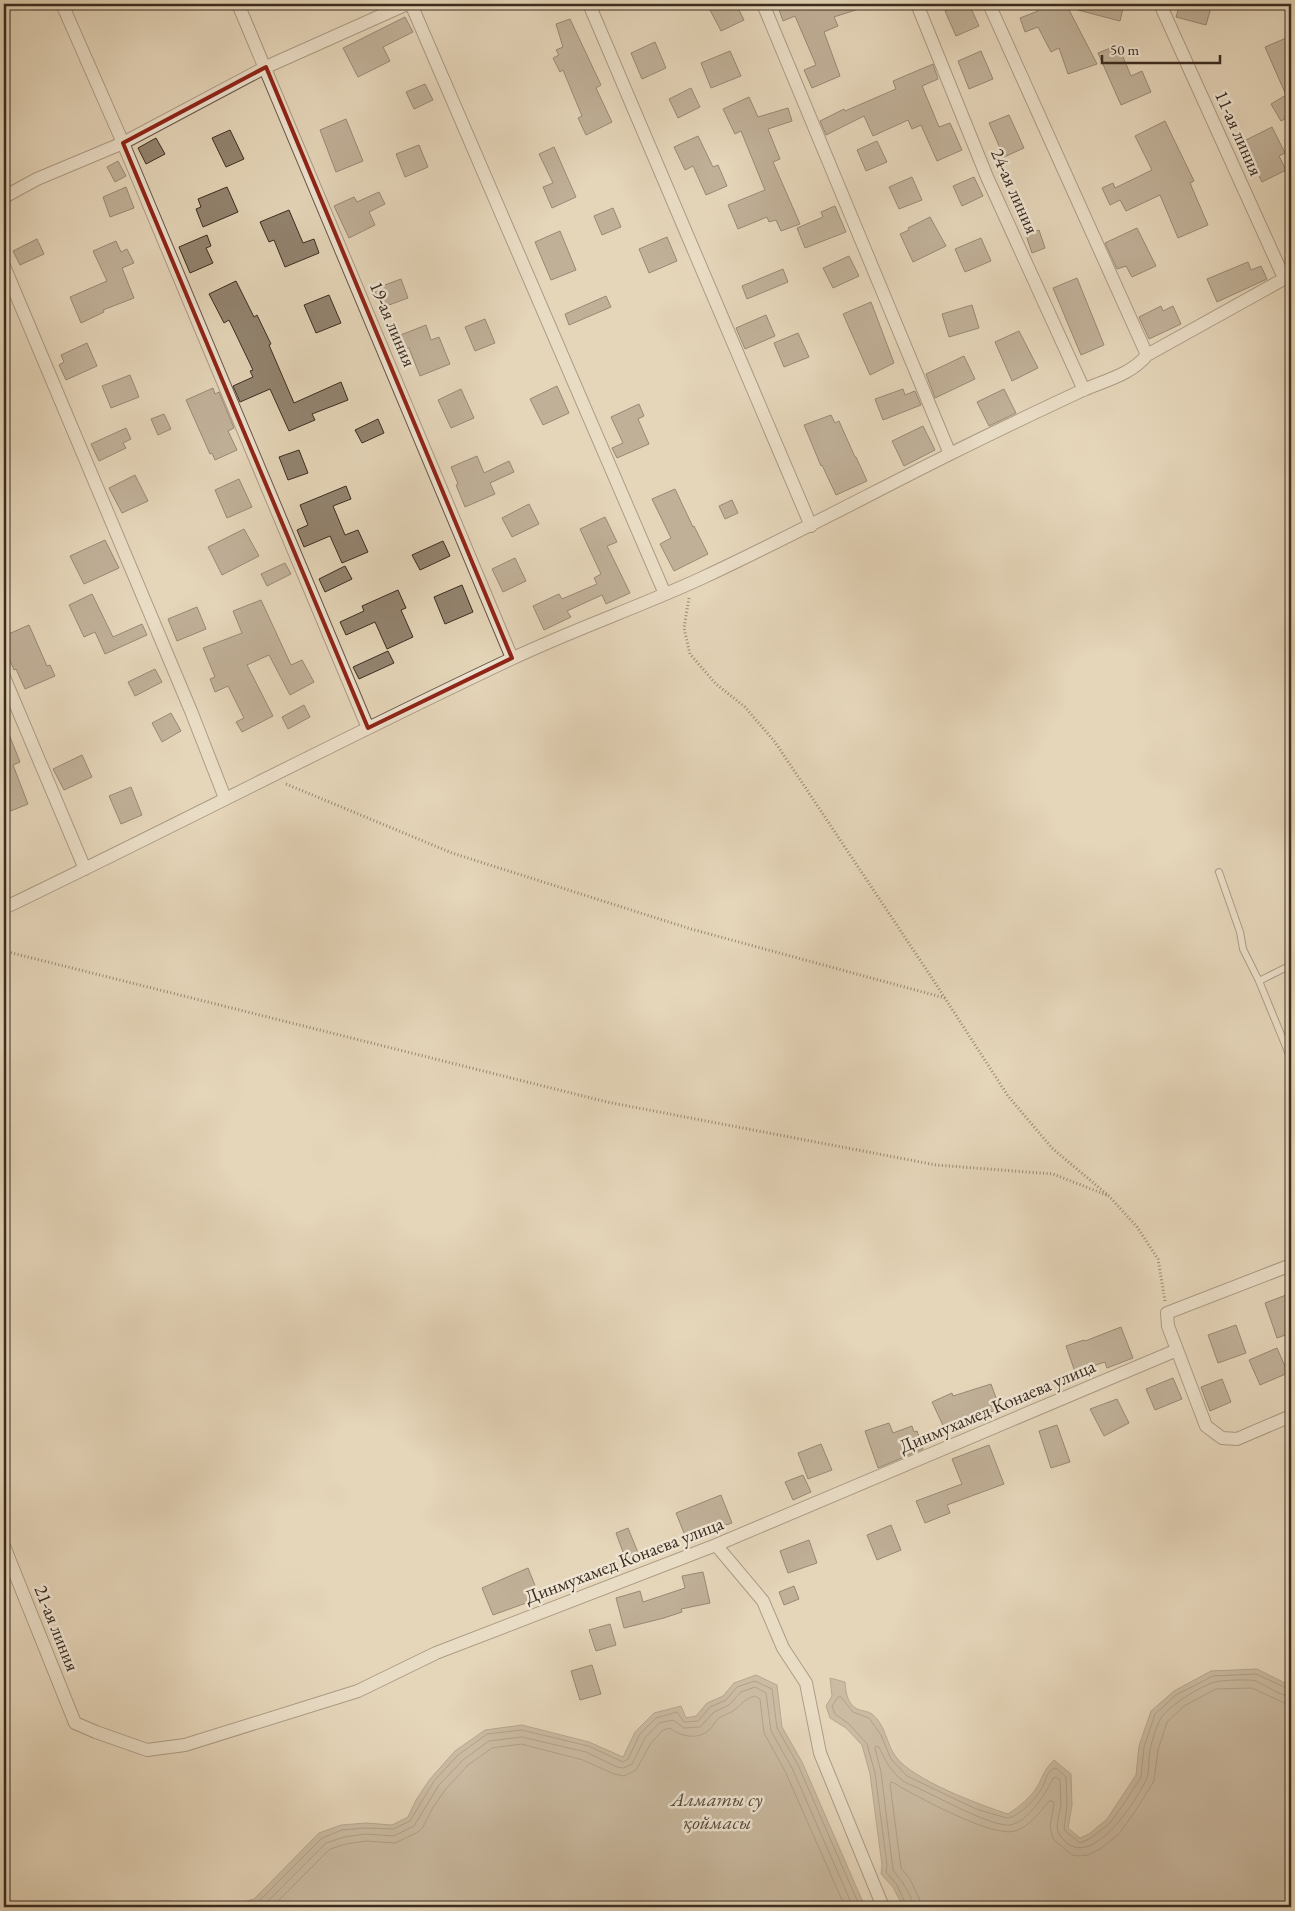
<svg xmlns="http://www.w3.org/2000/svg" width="1295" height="1911" viewBox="0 0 1295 1911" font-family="'EB Garamond',serif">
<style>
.water{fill:#ab9c85;stroke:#7e6f5d}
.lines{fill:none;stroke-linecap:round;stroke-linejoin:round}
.shore{stroke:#736452;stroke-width:1}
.building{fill:#938470;stroke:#3b2c20}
.lane-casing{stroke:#665646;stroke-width:8}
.street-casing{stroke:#665646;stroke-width:14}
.path{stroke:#3b2c20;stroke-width:3;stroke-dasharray:1 2.5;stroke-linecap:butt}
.lane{stroke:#eee4d2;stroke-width:6}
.street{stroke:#eee4d2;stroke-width:12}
.marked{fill:none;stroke:#8f2418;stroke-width:4;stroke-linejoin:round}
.labels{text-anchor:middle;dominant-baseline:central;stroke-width:5;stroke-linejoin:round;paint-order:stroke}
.street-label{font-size:19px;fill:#3b2c20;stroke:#eee4d2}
.water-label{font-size:20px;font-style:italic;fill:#574839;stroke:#eee4d2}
</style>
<rect width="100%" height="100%" fill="#e5d6b9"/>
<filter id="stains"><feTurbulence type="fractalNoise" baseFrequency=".004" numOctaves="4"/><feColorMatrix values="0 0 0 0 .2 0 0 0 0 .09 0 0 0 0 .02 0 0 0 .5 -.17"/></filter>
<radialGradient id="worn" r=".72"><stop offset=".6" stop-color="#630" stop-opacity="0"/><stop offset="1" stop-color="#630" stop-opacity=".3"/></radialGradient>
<path class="water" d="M1257,1669L1291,1686V1907H903L893,1887L881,1874L882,1865L870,1774L862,1745L846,1728L830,1718L826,1706L832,1696L830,1678L845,1682C846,1693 847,1703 857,1709C862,1711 868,1711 872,1714C886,1725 886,1744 896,1757C913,1780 980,1805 1008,1814C1019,1807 1031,1797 1037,1787C1044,1775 1043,1771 1054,1760L1071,1774L1072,1805L1068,1828L1080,1838L1089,1834L1107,1819L1136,1775L1139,1746L1151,1711L1174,1691L1211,1671Z
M756,1675L777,1685L782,1727L802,1762L865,1907H134L145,1902L169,1901L200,1905L236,1904L254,1899L319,1833L341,1825L366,1823L392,1825L408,1817L416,1800L430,1779L455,1751L485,1730L522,1725L589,1742L623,1757L635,1732L654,1713L681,1706L686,1718L696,1716L707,1703L723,1696L734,1683Z"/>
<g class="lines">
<path class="shore" d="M245,1907L257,1903L322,1838L342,1830L365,1828L393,1829L410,1821L434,1781L458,1755L487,1734L522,1730L588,1746L623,1762L628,1759L640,1734L656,1718L677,1712L684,1722L698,1721L710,1707L726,1700L737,1687L755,1681L772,1689L777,1728L798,1765L860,1907
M262,1907L326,1843L344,1837L366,1834L394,1836L414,1826L439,1785L463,1760L489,1741L522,1737L586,1752L617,1767L623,1768L632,1764L645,1738L659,1723L673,1720L684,1728L700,1727L714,1712L729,1705L741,1692L755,1687L766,1693L771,1731L792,1768L853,1907
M272,1907L330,1849L346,1844L366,1841L395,1843L418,1832L423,1827L432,1809L445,1790L468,1765L492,1748L521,1744L583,1760L614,1774L624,1776L636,1770L651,1743L663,1730L670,1728C681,1737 698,1740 709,1730C713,1727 715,1721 719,1718C723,1715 729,1714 733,1711C742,1705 743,1699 755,1696L760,1699L764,1733L785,1771L845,1907
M907,1907L897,1885L886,1872L887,1865L875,1773L867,1744L849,1724L835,1714L832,1706L838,1697H841L853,1712L869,1718L881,1735L891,1759L907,1776L976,1809L1007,1818C1019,1817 1034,1800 1041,1790C1046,1782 1046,1770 1056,1768L1066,1777L1067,1804L1064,1830L1080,1843L1091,1838L1110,1823L1125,1802L1141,1777L1144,1747L1155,1714L1176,1695L1213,1676L1256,1674L1291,1690
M913,1907C912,1893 901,1881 893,1870L881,1772L875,1748L876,1746L879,1747C885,1760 891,1772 903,1781C909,1785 918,1787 924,1791C942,1799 992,1827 1010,1825C1028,1822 1047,1792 1053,1778L1056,1777L1060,1780L1061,1804L1057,1826L1058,1832C1085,1880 1134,1805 1146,1780C1150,1772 1148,1760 1150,1750C1152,1741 1156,1726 1161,1718C1167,1707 1202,1685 1215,1682C1222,1680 1250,1679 1256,1681C1268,1686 1279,1696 1291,1696
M921,1907L919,1898L910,1879L901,1868L890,1784L891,1782C896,1783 899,1787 904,1789C924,1800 994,1838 1015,1831C1029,1827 1040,1812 1049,1801H1052L1054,1803L1050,1827L1053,1839L1072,1855L1080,1856L1088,1855L1100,1849L1119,1834L1136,1810L1154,1781L1158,1750L1167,1722L1184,1706L1216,1689L1252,1688L1282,1702L1291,1704"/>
</g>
<path class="building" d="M723,4H736L744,20L721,31L710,10Z
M785,4H868V6L834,17L838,26L824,32L840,76L812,88L804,70L816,65L795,16L783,21L778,7Z
M962,4H969L979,26L956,36L945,11Z
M1035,4H1066L1097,64L1068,74L1059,48L1051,52L1038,27L1025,32L1020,18L1038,11Z
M1070,4H1124L1120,21L1070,8Z
M1180,4H1212L1206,25L1176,17Z
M405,17L413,32L383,47L390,61L358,77L343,48Z
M570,19L601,85L596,88L612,122L586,135L578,118L582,116L563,70L560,72L553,58L559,55L556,50L563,47L556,24Z
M1291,36V116L1281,121L1271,104L1286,95L1265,47Z
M655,42L666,68L642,79L631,53Z
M1118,45L1131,76L1142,71L1151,92L1121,105L1098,53Z
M730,51L741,76L711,88L701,63Z
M981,51L993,79L969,89L958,61Z
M933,64L938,79L922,86L939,127L950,123L962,150L937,161L921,125L912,129L908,120L873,136L864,116L826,135L820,121L844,109L845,111L896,89L893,81Z
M425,84L433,100L414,109L406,92Z
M691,88L700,107L678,118L669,99Z
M749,97L758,117L788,108L792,121L768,129L780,159L773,162L800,224L781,231L776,220L769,222L767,217L738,229L728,205L765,190L741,131L735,134L723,109Z
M1009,115L1024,148L1004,157L989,123Z
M346,119L363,161L336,172L320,130Z
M1165,121L1194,181L1190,183L1208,225L1178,238L1160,195L1126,211L1120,200L1110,205L1102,188L1113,183L1115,188L1152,170L1135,136Z
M1272,127L1285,153L1279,156L1286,170L1262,182L1242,142Z
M230,130L244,159L226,167L212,138Z
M698,136L713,167L718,165L727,186L706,195L693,166L685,170L674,147Z
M156,138L165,154L146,164L138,148Z
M877,141L887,162L866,171L857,150Z
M419,145L428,167L405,177L396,154Z
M554,147L576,197L552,208L543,187L553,183L539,154Z
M118,161L126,176L115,182L107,167Z
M912,177L922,200L899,209L889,187Z
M974,177L983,196L962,206L953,186Z
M126,187L134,208L110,217L103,197Z
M227,187L238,212L203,227L196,209L201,207L198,199Z
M379,192L385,204L369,212L375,225L349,238L334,206L354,197L357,202Z
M835,206L846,232L805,248L797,228L823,217L821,212Z
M613,208L621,227L602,235L594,216Z
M289,210L303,243L314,239L319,253L285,267L274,240L269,242L260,222Z
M930,217L946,246L913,262L900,234L909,230L908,228Z
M1137,228L1156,266L1132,277L1126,266L1117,269L1105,243Z
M1039,230L1045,248L1032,253L1026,235Z
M560,231L576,270L551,280L535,242Z
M207,235L211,246L206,248L213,263L190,273L179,247Z
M667,237L677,261L649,273L639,249Z
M981,238L991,261L965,272L955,249Z
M37,239L44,254L20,265L13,251Z
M116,241L121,252L127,249L134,263L122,268L134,298L103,310L104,312L81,323L70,297L107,281L93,251Z
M849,256L859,276L833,288L823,268Z
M1248,262L1251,270L1261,266L1267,279L1217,302L1207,279Z
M783,269L788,282L747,299L742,286Z
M1077,278L1104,345L1081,355L1053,288Z
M401,279L408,298L381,308L374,289Z
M236,281L254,317L257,315L271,344L269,345L294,403L341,382L348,400L312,414L315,420L289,431L270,389L240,402L233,386L253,377L250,371L253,370L229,320L224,323L209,294Z
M329,295L341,323L316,333L304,305Z
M606,296L611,307L569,325L565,314Z
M871,302L894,363L870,375L843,314Z
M972,305L979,328L949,337L942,314Z
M1161,306L1163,311L1173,306L1181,324L1149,339L1139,317Z
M766,315L775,336L745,349L736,328Z
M485,319L495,343L475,351L465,327Z
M426,325L431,340L439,337L450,364L420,376L409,348L399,353L393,338Z
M1019,331L1038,368L1012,381L995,342Z
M798,333L809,357L784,367L774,343Z
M87,343L97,366L66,380L59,365L64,362L61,355Z
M964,356L975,379L935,398L926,374Z
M130,375L139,397L111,408L102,386Z
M557,386L569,413L543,425L530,399Z
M213,388L215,394L219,392L234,428L228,431L237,450L215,460L212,453L210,454L186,400Z
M461,389L474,418L451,428L438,400Z
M903,389L905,395L915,391L921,405L883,420L875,399Z
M1004,389L1016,413L989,426L977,402Z
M639,404L644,416L638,419L649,444L617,458L612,448L623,443L611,417Z
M164,414L171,429L158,435L151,419Z
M831,415L835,423L839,421L855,457H856L867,481L836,495L822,465L821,466L804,425Z
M378,419L384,433L362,443L355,430Z
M923,426L935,450L904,466L892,441Z
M126,428L131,439L123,443L126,448L99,461L91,444Z
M299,450L308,473L288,480L279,457Z
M477,456L484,473L509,461L514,472L490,483L495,494L465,507L456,485L458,484L451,467Z
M135,475L148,501L122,513L109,488Z
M239,479L252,507L227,518L215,490Z
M346,486L351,499L333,506L345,535L358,530L368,552L342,563L330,536L304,547L297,530L308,525L300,505Z
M675,489L693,527L694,526L708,554L674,571L660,544L671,538L652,499Z
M732,500L738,513L725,519L719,506Z
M529,504L539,524L512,537L502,518Z
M605,517L617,542L607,546L630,593L606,604L602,595L567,611L571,617L544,630L533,606L559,594L562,599L597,584L594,578L601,574L580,529Z
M244,529L259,556L222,575L208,547Z
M105,540L119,568L84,584L70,556Z
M443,541L450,556L420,570L412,555Z
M515,558L526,581L503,592L492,569Z
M285,563L291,574L267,586L261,574Z
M345,566L352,579L325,592L319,579Z
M462,585L473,612L445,624L434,597Z
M398,590L406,608L401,610L413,637L387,649L375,622L346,635L340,622L364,611L362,606Z
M92,594L113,637L142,624L147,635L105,654L95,632L84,637L69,605Z
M261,600L291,665L302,660L314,682L290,695L269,655L247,665L273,716L242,732L236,722L244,718L228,686L215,692L210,679L215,677L203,648L242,633L233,611Z
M197,607L206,629L177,641L168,619Z
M29,625L47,666L50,665L55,676L25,689L16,669L14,670L4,646V636Z
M388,651L394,663L359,679L353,667Z
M155,669L162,682L135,696L128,682Z
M304,705L310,717L288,729L282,717Z
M171,713L181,731L162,742L152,723Z
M4,722L20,762L13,765L28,804L8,812L4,802Z
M82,755L92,777L64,790L53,769Z
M131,787L142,815L121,824L109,796Z
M1286,1295L1291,1310V1333L1277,1338L1265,1303Z
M1236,1325L1246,1353L1218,1363L1208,1335Z
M1121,1327L1133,1358L1107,1368L1105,1362L1075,1372L1066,1346L1084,1340L1085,1341Z
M1277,1348L1288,1373L1260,1385L1249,1360Z
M1173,1378L1182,1399L1155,1410L1146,1389Z
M1222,1379L1231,1402L1210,1411L1201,1387Z
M991,1384L1000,1409L964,1420L966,1425L947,1434L932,1402L952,1393L953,1396Z
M1117,1399L1129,1423L1104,1436L1090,1409Z
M889,1423L893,1433L912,1426L914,1432L917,1431L923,1449L878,1468L865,1431Z
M1057,1425L1070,1462L1051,1468L1039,1431Z
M821,1444L832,1470L808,1479L798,1453Z
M989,1445L1004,1484L947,1505L950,1513L925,1523L916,1501L962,1484L952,1459Z
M803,1475L811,1492L793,1500L785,1482Z
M721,1495L732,1523L712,1530L711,1528L686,1538L676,1513Z
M891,1525L901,1550L877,1560L867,1535Z
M628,1528L639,1555L626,1560L616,1533Z
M809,1540L817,1563L788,1573L780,1551Z
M528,1568L540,1598L493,1615L482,1588Z
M703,1572L710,1603L681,1609L682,1612L664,1618L624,1628L616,1598L640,1591L643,1602L685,1588L682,1576Z
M794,1586L799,1599L784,1605L779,1592Z
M610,1624L616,1645L596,1651L589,1630Z
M592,1665L601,1694L580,1700L571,1671Z"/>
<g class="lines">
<defs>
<path id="lane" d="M1219,872L1240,932L1243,949L1259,981
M1291,965L1259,981L1291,1059"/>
<path id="street" d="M62,4L123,143L368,728
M238,4L512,658
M411,4L665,594
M589,4L811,526
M763,4L950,454
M917,4L987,177L1084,390
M1160,4L1284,278
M4,197L37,179L123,143L266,67L407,4
M4,266L191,711L225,798
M1147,355L1291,275
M4,677L85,869
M4,908C173,827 339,740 509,660C572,630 639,607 702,578C786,539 866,496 948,455C992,433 1036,412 1081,391C1103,381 1131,375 1147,355L989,4
M1291,1265L1167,1313L1168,1326L1206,1426L1222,1438L1237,1439L1291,1416
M716,1545L763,1601L783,1648L806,1683L820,1753L883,1907
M4,1546L75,1723L96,1732L147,1750L185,1745L358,1691L436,1653L716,1545L1177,1350"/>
</defs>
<use href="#lane" class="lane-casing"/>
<use href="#street" class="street-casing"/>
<path class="path" d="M689,598L684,628L690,654L716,684L745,707L775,742L932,978L1008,1096L1052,1148L1109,1196L1137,1227L1158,1259L1165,1301
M286,784L452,853L691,929L945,998
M4,951L607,1102L936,1165L1053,1174L1109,1196"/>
<use href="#lane" class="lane"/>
<use href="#street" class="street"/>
</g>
<path d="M0 0H1295V1911H0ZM266,67L512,658L368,728L123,143Z" fill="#e5d6b9" fill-opacity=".55" fill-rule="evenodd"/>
<path class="marked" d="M266,67L512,658L368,728L123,143Z"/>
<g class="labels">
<g class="street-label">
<text transform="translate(1239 133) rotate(66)">11-ая линия</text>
<text transform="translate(1015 191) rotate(66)">24-ая линия</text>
<text transform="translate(393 324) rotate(67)">19-ая линия</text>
<text transform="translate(997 1406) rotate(-23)">Динмухамед Конаева улица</text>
<text transform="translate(624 1560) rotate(-21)">Динмухамед Конаева улица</text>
<text transform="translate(57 1628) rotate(68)">21-ая линия</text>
</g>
<g class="water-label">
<text x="717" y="1799">Алматы су<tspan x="717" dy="23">қоймасы</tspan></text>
</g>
</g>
<rect width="1295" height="1911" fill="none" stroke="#e5d6b9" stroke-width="20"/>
<rect x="5" y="5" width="1285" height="1901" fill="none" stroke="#3b2c20" stroke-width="2.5"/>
<rect x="10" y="10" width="1275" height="1891" fill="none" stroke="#3b2c20"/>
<path d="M1102 55v8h118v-8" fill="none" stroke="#3b2c20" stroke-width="2.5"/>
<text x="1110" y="55" font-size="15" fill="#3b2c20" stroke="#eee4d2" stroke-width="4" paint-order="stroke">50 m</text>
<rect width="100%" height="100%" filter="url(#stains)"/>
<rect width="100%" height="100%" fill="url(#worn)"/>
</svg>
